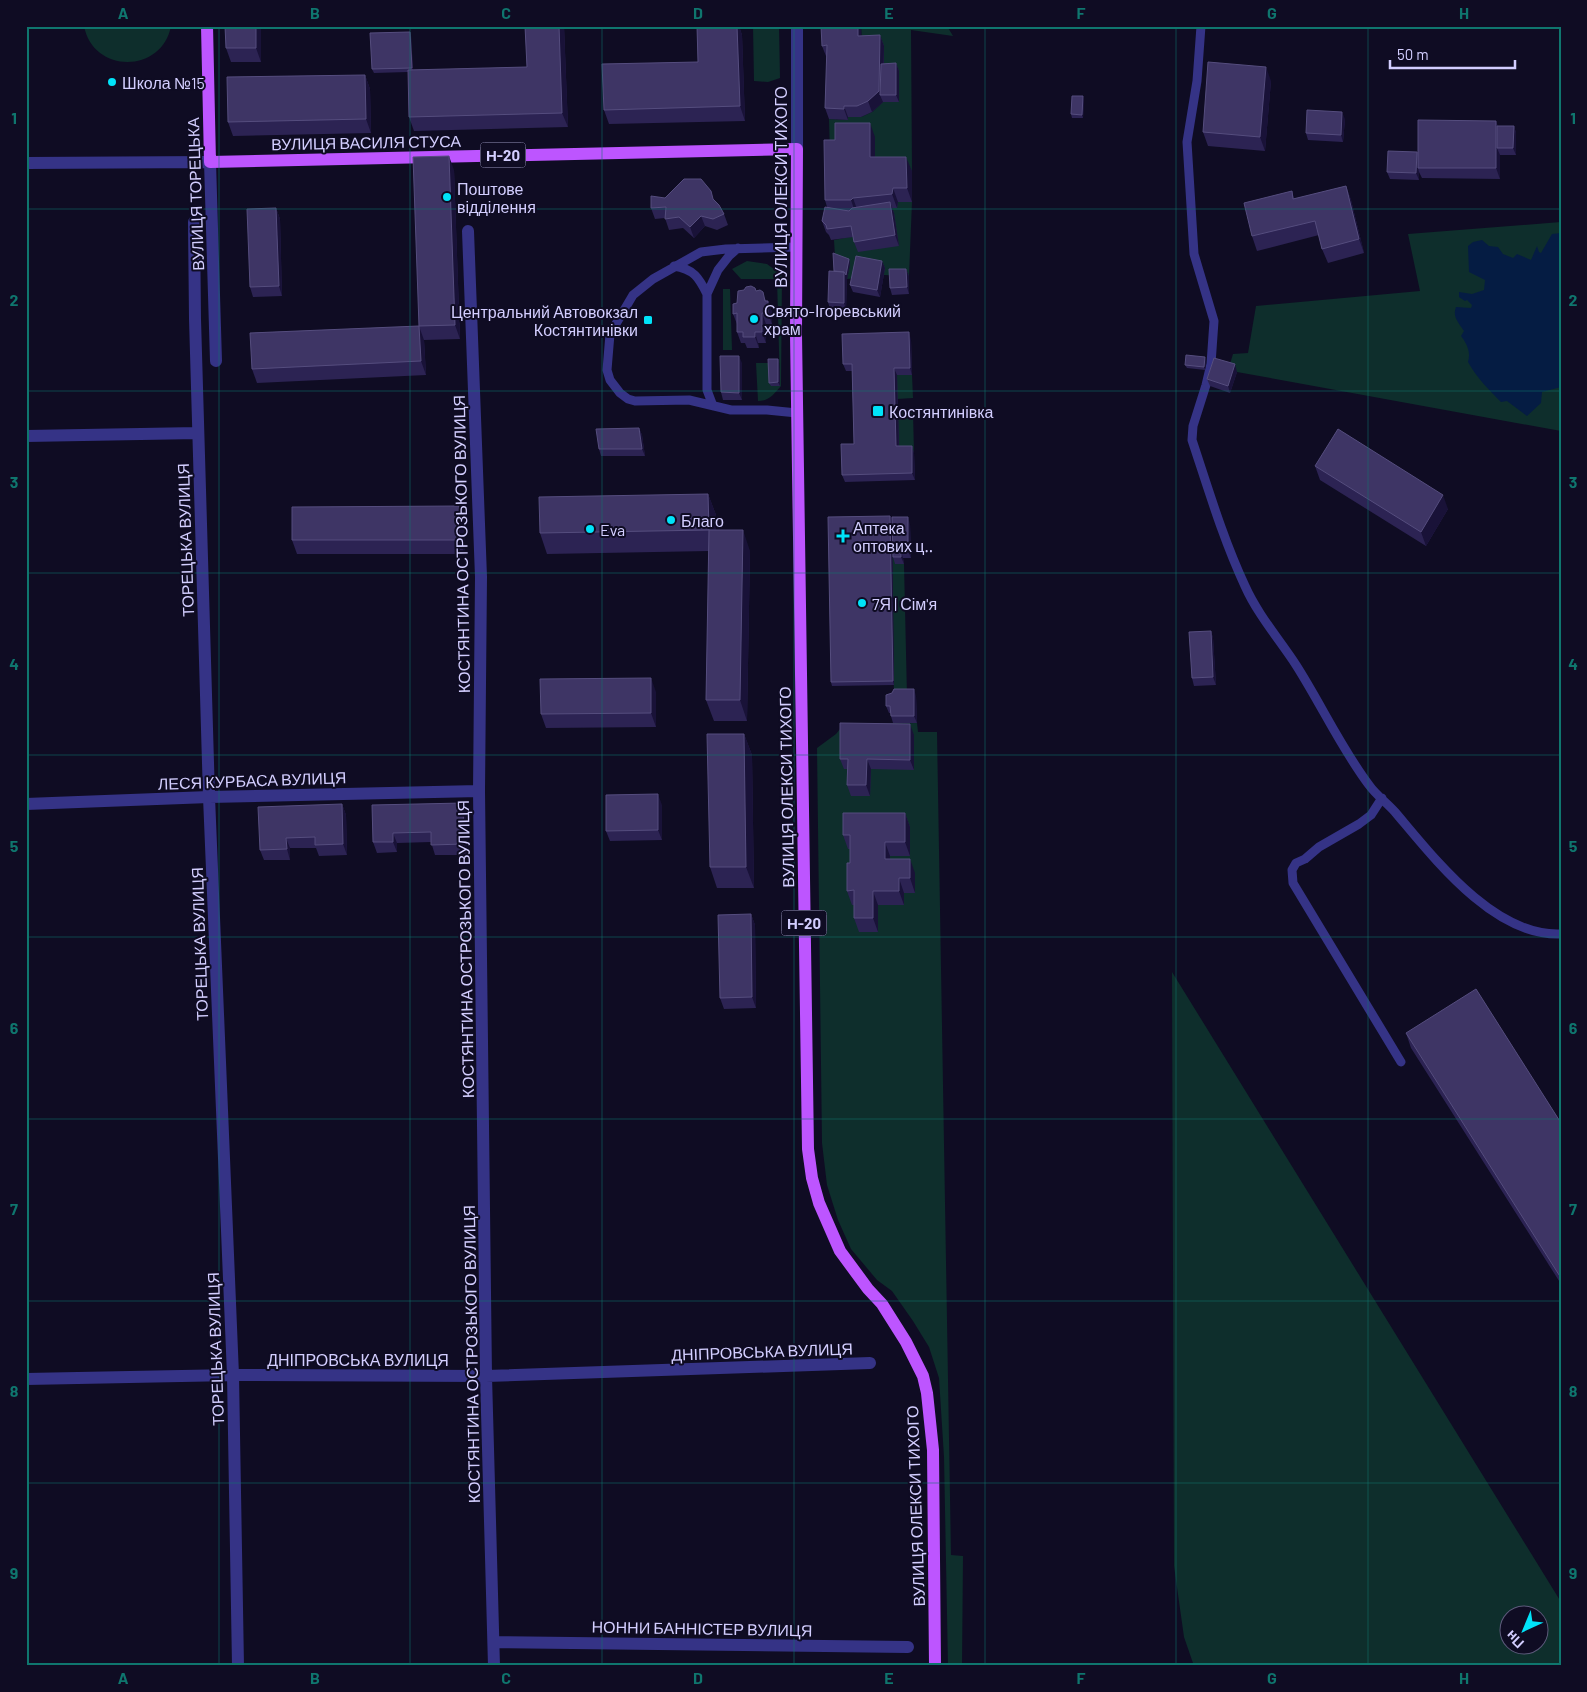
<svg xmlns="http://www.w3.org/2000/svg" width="1587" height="1692" viewBox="0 0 1587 1692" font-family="Barlow,sans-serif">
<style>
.green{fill:#0e2e2c;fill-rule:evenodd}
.water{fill:#051c43}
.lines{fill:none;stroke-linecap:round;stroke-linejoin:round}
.service{stroke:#353386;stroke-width:9}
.minor{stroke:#353386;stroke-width:12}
.primary{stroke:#bd55ff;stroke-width:12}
.wall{fill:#2c2353}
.shaded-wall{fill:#191238}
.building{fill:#3e3565;stroke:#554d7e}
.grid{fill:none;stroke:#0f766e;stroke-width:1;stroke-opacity:0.55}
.poi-dot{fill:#00e3f9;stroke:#0f0c23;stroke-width:2}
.labels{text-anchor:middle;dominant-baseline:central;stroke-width:4;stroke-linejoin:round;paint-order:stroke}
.shield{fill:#0f0c23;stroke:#9894bd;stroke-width:1}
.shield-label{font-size:15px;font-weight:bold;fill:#d3ceff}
.poi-label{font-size:16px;fill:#d3ceff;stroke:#0f0c23;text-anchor:start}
.street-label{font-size:16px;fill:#d3ceff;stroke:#0f0c23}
.neatline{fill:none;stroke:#0f766e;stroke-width:2}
.grid-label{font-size:16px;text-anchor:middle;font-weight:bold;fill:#0f766e}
</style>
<rect width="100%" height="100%" fill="#0f0c23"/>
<path class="green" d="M84,26H171C162,74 93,74 84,26Z
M753,26H779L780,78L768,82L754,81Z
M861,26H947L953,36L911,30L912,171L830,154L829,119L848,120V117H861L872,112L883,102H899L884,71L862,46Z
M898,202H912L909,276L884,275L847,279L850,263L835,257L834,240L855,236L899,246L830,215Z
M1561,222V431L1237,372L1229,367L1233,354L1248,353L1256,306L1420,291L1408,234Z
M747,261L767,264L782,275L781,386C774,394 769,401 758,401L756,363H770L771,386H780L777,279H741L732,269Z
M723,289H730L732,350H723Z
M897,375H912L913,398L897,399Z
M898,412H913L914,453H899Z
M892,524H894L895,564H904L907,696L894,700Z
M917,723L918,732H937L951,1555L963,1556L962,1666H948L944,1457L939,1378L929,1347L913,1321L892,1291L877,1280L851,1249L838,1220L827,1185L822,1143L817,748L836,734L840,729L856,731L861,724Z
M1172,972L1561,1602V1666H1194L1184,1637L1174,1566ZM1510,1614H1540V1644H1510Z"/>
<path class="water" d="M1561,233V387L1542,392L1541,403L1527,416L1507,401L1501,402C1488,389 1477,378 1468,362C1471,352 1467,344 1461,336L1464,331C1459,323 1452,317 1456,307L1471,308L1472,305L1467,300L1465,301L1459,297V292L1472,294L1484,290L1485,280L1469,272L1468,246L1473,242L1482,240L1489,246L1498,247L1503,254L1513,258L1517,254L1531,260L1537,246L1539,252L1541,253L1552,234Z"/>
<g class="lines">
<path class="service" d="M1201,26L1197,81L1187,142L1194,254L1214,321L1211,364L1206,385L1193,426L1192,440C1208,488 1223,539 1245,586C1258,615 1279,639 1296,665C1321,704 1341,748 1369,785C1376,795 1387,803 1395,812C1434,858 1494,937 1561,934
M797,247L726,249L701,252L653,279L633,295L610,334L607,370L610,380L620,393L628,399L635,401L689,400L731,410H767L797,413
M674,266C694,269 699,278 707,294
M713,406L707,390V294L718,270L729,256L738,248
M1382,798L1371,815L1359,824L1319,847L1305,859L1296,863L1292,870L1293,883L1401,1062"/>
<path class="minor" d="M797,26V149
M26,163L210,162L216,361
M194,222L195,319L209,797L233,1375L238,1666
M468,231L481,577L479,791L486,1376L494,1666
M26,436L198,433
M26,804L209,797L479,791
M26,1379L233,1375L486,1376L870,1363
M495,1642L908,1647"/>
<path class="primary" d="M207,26L210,162L797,149L796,334L808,1149L812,1178L819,1203L840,1251L868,1289L882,1304L906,1342L923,1376L927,1393L933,1450L935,1666"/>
</g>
<path class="wall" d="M225,26H261V62H231L226,48Z
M424,26H454L425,28Z
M525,26H564L568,127L414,131L409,117L408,72L374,73L372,69L410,32L411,35L413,70L527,67Z
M697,26H743V29H740L742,35L745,121L609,124L604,110L698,62Z
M880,35L884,46V64L896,63L899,71V102H883L872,112L861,117H848V120L829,119L825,108L827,56H826L822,46L862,36Z
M365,75L370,89L371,133L233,136L228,122Z
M1271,81L1265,151L1208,146L1203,132Z
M1084,100L1083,118H1072L1071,114Z
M1345,119L1343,142L1308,140L1306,133Z
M1498,126H1514L1516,133V155H1500V179L1422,178L1419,172V180L1390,179L1387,172L1417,152Z
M875,137V157L912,171V202H898L897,208H892L894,213L899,246L858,252L854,242L853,237L831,240L829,235L826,232L822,221L827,207L825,200L835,140Z
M454,170L460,339L424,340L426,375L257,383L252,369L419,326Z
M1346,186L1351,200L1364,253L1328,263L1322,249L1319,235L1257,251L1252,236L1292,191L1294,199Z
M665,198L714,200L724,214L728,225L717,230L705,226L694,238L683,228L669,230L665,218L655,219L651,208Z
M276,208L280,219L282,296L253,297L250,287Z
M849,259L850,263L847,279L846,310L830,309L828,302L834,271Z
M882,261L885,268L880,297L853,292L850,285Z
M906,269L909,276V294L892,295L890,288Z
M756,291L767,301L772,312V324H766V343H758L759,348H747L745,343H741L737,332V324L733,314L737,303Z
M911,340L912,375H897L899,446H912L914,453L915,480L845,482L842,475L854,444L852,371H846L843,364Z
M778,359L779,363L780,386H771L769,383Z
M1206,360L1205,370L1187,368L1185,365Z
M742,363V400H723L721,392Z
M1237,372L1230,393L1210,386L1207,379Z
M639,428L642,435L645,456H601L599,449Z
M1315,466L1448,509L1426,546L1320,480Z
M708,494L716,515V530L750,551L747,721H714L706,700L709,551L547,554L540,533Z
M459,506L464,521L465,554H297L292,540Z
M890,516L892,519L894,685L832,686L831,682Z
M910,524L911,558H903L904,564H895L893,557Z
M1211,631L1213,638L1216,685L1194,686L1192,678Z
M656,692V727L546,728L541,714Z
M916,696L917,723H893L891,716V713H889L886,706Z
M744,734L752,755L754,888H717L710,867Z
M914,735V770L871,769L870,796H851L847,785L848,769H844L840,759Z
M342,804L346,815L347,855L319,856L316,848H290V860H264L260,850Z
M372,805L467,814L468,855H435L431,842L397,843V852L377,853L373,842Z
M662,805V840L610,841L606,831Z
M905,813L910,827V856H890V859L915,873V893H904V905H878V932H859L854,918V905H852L847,891L850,863V849H848L843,835Z
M751,914L755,925L756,1008L724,1009L720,998Z
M1406,1033L1561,1123V1284L1411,1048Z"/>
<path class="shaded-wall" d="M256,26H261V62L256,48Z
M559,26H564L568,127L562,113Z
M737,26H739L742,35L745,121L740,106Z
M858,26H861L862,46L858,36Z
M410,32L411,35L413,71L412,68Z
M880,35L884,46L883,95H880L883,102L872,112L868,101Z
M896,63L899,71V102L896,95Z
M1266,67L1271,81L1265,151L1260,137Z
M365,75L370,89L371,133L366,119Z
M1083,96L1084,100L1083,118L1082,115Z
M844,106L848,117V120L844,109Z
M1342,112L1345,119L1343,142L1341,135Z
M1496,121L1500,131L1497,148L1500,155V179L1496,168Z
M870,123L875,137V171L870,157Z
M1514,126L1516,133V155L1513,148Z
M1417,152L1418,168L1419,172V180L1416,173Z
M449,156L454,170L460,339L455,325Z
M906,157L912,171V202L907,188Z
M1346,186L1351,200L1364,253L1359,239Z
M893,188L898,202L897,208L892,194Z
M853,198L858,212L856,215L851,200Z
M890,202L894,213L899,246L895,235Z
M276,208L280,219L282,296L279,286Z
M701,216L705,226L694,238L690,227Z
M849,259L850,263L847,279L846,310L844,303V272Z
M882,261L885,268L880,297L877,290Z
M906,269L909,276V294L907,287Z
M768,301L772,312V324L768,313Z
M762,313L766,324V343L762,332Z
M419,326L424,340L426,375L421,361Z
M755,332L758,343L759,348L755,337Z
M909,332L911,340L912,375L910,368Z
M739,356L742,363V400L739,393Z
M1205,357L1206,360L1205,370L1204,367Z
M778,359L779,363L780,386L778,382Z
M1235,364L1237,372L1230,393L1228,386Z
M894,368L897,375L899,453L896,446Z
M639,428L642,435L645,456L642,449Z
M912,446L914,453L915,480L912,473Z
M708,494L716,515V551L709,530Z
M1443,495L1448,509L1426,546L1421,532Z
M459,506L464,521L465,554L459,540Z
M890,516L892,519L894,685L893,681Z
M908,517L910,524L911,558L908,551Z
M743,530L750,551L747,721L740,700Z
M901,551L903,558L904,564L901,557Z
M1211,631L1213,638L1216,685L1213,677Z
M651,678L656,692V727L651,713Z
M914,689L916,696L917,723L914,716Z
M910,724L914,735V770L910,760Z
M744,734L752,755L754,888L746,867Z
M867,759L871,769L870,796L866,785Z
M658,794L662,805V840L658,830Z
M463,803L467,814L468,855L464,844Z
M342,804L346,815L347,855L343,844Z
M905,813L910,827V856L905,842Z
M393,833L397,843V852L393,842Z
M286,838L290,848V860L287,849Z
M885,842L890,856V873L885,859Z
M910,859L915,873V893L910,878Z
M899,878L904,893V905L899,891Z
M873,891L878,905V932L873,918Z
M751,914L755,925L756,1008L752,997Z"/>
<path class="building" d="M225,26H256V48H226Z
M525,26H559L562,113L409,117L408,70L527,67Z
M697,26H737L740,106L604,110L602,64L698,62Z
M821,26H858V36L880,35L879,91L868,101L857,106H844V109L825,108L827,45L822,46Z
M410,32L412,68L372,69L370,33Z
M1208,62L1266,67L1260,137L1203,132Z
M896,63V95H880L881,64Z
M365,75L366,119L228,122L227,77Z
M1072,96H1083L1082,115L1071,114Z
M1307,110L1342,112L1341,135L1306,133Z
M1418,120L1496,121V168H1418Z
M835,123H870V157H906L907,188H893L892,194L853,198L851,200H825L824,140H835Z
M1497,126H1514L1513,148H1497Z
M1388,151L1417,152L1416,173L1387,172Z
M449,156L455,325L419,326L421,361L252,369L250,333L419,326L413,157Z
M684,179H701L711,191L713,199L719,205L724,214L713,219L701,216L690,227L679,217L665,219L666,207L651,208V196L665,198Z
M1346,186L1359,239L1322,249L1315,221L1252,236L1244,203L1292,191L1293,199Z
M890,202L895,235L854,242L851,226L827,229L826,225L822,221L825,207L849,211L852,208Z
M276,208L279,286L250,287L247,209Z
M833,253L849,259L846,275L844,272L834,271Z
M856,256L882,261L877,290L850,285Z
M889,269H906L907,287L890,288Z
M829,271L844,272V303L828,302Z
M751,286L755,288L756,291L760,290L763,292L765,301H768V313H762V332H755V337H743V332H737V313L733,314V304L737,303L738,291L744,290L746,287Z
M909,332L910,368H894L896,446H912V473L842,475L841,444H854L852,364H843L842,334Z
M1186,355L1205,357L1204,367L1185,365Z
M720,356H739V393L721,392Z
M1214,358L1235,364L1228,386L1207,379Z
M768,359H778V382L769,383Z
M639,428L642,449H599L596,429Z
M1338,429L1443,495L1421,532L1315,466Z
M708,494L709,530H743L740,700H706L709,530L540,533L539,497Z
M459,506V540H292V507Z
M890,516L893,681L831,682L828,517Z
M892,517H908V551H901V557H893Z
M1211,631L1213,677L1192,678L1189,632Z
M651,678V713L541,714L540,679Z
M894,689H914V716H891L890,706H886V695L892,693Z
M840,723L910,724V760L867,759L866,785H847L848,759H840Z
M707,734H744L746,867H710Z
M658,794V830L606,831V795Z
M463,803L464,844L431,845V832L393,833V842H373L372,805Z
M342,804L343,844L315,845V837L286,838L287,849L260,850L258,807Z
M843,813H905V842H885V859H910V878H899V891H873V918H854V890L847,891V863H850V835H843Z
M751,914L752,997L720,998L718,915Z
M1476,989L1561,1123V1278L1406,1033Z"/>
<path class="grid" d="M219,26V1666M410,26V1666M602,26V1666M794,26V1666M985,26V1666M1176,26V1666M1368,26V1666M26,209H1561M26,391H1561M26,573H1561M26,755H1561M26,937H1561M26,1119H1561M26,1301H1561M26,1483H1561"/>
<g class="poi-dot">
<circle cx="112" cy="82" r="5"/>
<circle cx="447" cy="197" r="5"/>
<circle cx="754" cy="319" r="5"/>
<rect x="643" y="315" width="10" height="10" rx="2.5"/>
<rect x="872" y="405" width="12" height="12" rx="2.5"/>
<circle cx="671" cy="520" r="5"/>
<circle cx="590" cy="529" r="5"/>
<path d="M840.5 528.5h5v5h5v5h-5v5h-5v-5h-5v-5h5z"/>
<circle cx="862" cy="603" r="5"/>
</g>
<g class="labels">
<g class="shield">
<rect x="480.5" y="142.5" width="45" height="25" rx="4"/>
<rect x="781.5" y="910.5" width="45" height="25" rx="4"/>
</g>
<g class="shield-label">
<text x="503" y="155">Н-20</text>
<text x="804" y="923">Н-20</text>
</g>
<g class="poi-label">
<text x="122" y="82">Школа №15</text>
<text x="457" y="188">Поштове<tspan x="457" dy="18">відділення</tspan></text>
<text x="764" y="310">Свято-Ігоревський<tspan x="764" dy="18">храм</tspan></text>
<text x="638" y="311" text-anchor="end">Центральний Автовокзал<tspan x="638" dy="18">Костянтинівки</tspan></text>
<text x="889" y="411">Костянтинівка</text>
<text x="681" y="520">Благо</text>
<text x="853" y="527">Аптека<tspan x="853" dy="18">оптових ц‥</tspan></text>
<text x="600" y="529">Eva</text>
<text x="872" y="603">7Я | Сім'я</text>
</g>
<g class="street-label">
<text transform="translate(366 142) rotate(-1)">ВУЛИЦЯ ВАСИЛЯ СТУСА</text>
<text transform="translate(780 187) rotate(-90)">ВУЛИЦЯ ОЛЕКСИ ТИХОГО</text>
<text transform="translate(195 194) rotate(-92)">ВУЛИЦЯ ТОРЕЦЬКА</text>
<text transform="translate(185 540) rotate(-92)">ТОРЕЦЬКА ВУЛИЦЯ</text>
<text transform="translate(461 544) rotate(-91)">КОСТЯНТИНА ОСТРОЗЬКОГО ВУЛИЦЯ</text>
<text transform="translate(252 780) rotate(-2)">ЛЕСЯ КУРБАСА ВУЛИЦЯ</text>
<text transform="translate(786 787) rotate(-91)">ВУЛИЦЯ ОЛЕКСИ ТИХОГО</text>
<text transform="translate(199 944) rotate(-92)">ТОРЕЦЬКА ВУЛИЦЯ</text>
<text transform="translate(465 949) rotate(-91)">КОСТЯНТИНА ОСТРОЗЬКОГО ВУЛИЦЯ</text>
<text transform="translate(215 1349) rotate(-92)">ТОРЕЦЬКА ВУЛИЦЯ</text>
<text transform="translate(762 1351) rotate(-2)">ДНІПРОВСЬКА ВУЛИЦЯ</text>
<text transform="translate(471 1354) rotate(-91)">КОСТЯНТИНА ОСТРОЗЬКОГО ВУЛИЦЯ</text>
<text x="358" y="1359">ДНІПРОВСЬКА ВУЛИЦЯ</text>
<text transform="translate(915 1506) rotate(-92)">ВУЛИЦЯ ОЛЕКСИ ТИХОГО</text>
<text transform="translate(702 1628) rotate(1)">НОННИ БАННІСТЕР ВУЛИЦЯ</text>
</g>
</g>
<rect width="1587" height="1692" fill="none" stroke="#0f0c23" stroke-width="55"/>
<g transform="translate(1524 1630) rotate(224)"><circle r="24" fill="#0f0c23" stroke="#5d5a7b"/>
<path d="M0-4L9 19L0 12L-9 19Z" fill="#00e3f9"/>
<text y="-8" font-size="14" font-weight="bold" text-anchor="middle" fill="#d3ceff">Пн</text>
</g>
<path d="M1390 60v8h125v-8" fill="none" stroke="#d3ceff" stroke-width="2.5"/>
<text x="1397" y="60" font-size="15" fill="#d3ceff" stroke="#0f0c23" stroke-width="4" paint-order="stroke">50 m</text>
<rect x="28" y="28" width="1532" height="1636" class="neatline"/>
<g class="grid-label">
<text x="123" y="19">A</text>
<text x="315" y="19">B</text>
<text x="506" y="19">C</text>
<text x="698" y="19">D</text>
<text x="889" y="19">E</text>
<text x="1081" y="19">F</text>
<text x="1272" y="19">G</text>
<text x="1464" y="19">H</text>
<text x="14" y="124">1</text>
<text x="1573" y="124">1</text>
<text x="14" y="306">2</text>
<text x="1573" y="306">2</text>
<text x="14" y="488">3</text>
<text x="1573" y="488">3</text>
<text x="14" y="670">4</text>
<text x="1573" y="670">4</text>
<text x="14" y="852">5</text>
<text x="1573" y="852">5</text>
<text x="14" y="1034">6</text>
<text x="1573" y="1034">6</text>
<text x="14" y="1215">7</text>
<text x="1573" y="1215">7</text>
<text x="14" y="1397">8</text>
<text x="1573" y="1397">8</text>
<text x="14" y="1579">9</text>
<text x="1573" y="1579">9</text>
<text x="123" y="1684">A</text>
<text x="315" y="1684">B</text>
<text x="506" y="1684">C</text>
<text x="698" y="1684">D</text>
<text x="889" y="1684">E</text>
<text x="1081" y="1684">F</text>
<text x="1272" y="1684">G</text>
<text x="1464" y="1684">H</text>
</g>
</svg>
